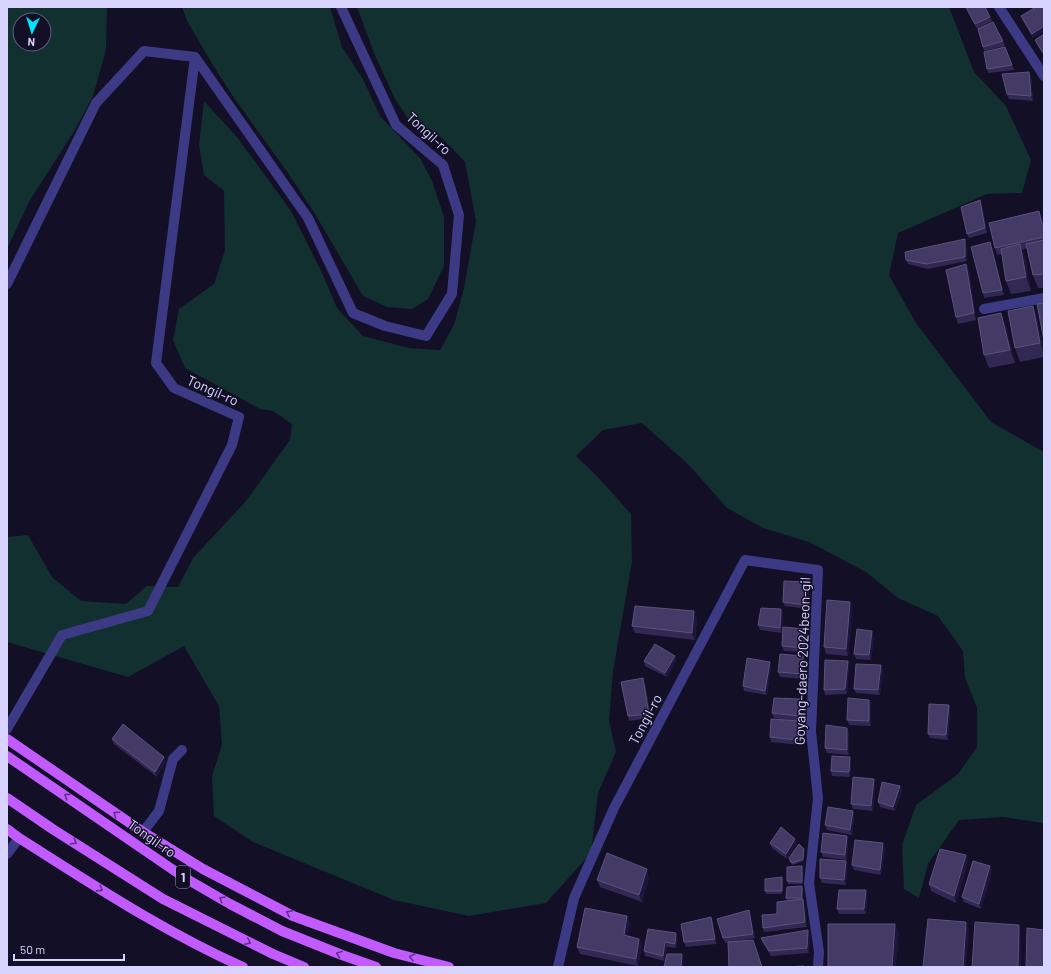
<svg xmlns="http://www.w3.org/2000/svg" width="1051" height="974" viewBox="0 0 1051 974" font-family="Barlow,sans-serif">
<style>
.green{fill:#12302f;fill-rule:evenodd}
.lines{fill:none;stroke-linecap:round;stroke-linejoin:round}
.minor{stroke:#3d3a85;stroke-width:10}
.major{stroke:#c25bff;stroke-width:10}
.wall{fill:#312854}
.shaded-wall{fill:#1d163a}
.building{fill:#433a66;stroke:#5a527e}
.oneway{stroke:#623188}
.labels{text-anchor:middle;dominant-baseline:central;stroke-width:3;stroke-linejoin:round;paint-order:stroke}
.shield{fill:#130f26;stroke:#9e99be;stroke-width:1}
.shield-label{font-size:13px;font-weight:bold;fill:#d9d4ff}
.street-label{font-size:14px;fill:#d9d4ff;stroke:#130f26}
</style>
<rect width="100%" height="100%" fill="#130f26"/>
<path class="green" d="M7,7H107L106,50L93,96L75,130L30,200L7,249ZM20,20H44V44H20Z
M182,7H330L342,47L363,79L380,116L420,158L432,181L444,217V266L428,299L412,309L387,307L363,296L315,214L288,173L234,98L211,62L187,21Z
M357,7H949L974,72L1006,106L1031,160L1022,193L987,194L898,233L889,275L916,323L991,422L1044,452V823L1003,817L959,820L928,864L919,898L904,889L902,845L916,805L958,774L977,747V708L965,678L963,651L938,616L898,598L866,572L809,542L763,528L727,508L689,465L642,423L603,430L576,456L597,476L631,514L632,562L613,671L609,721L616,752L598,793L591,853L546,903L469,916L394,900L253,842L214,816L212,776L222,745L219,706L184,646L128,677L7,642V537L28,535L52,577L81,601L126,604L147,586L178,587L193,558L246,501L290,440L292,424L273,411L260,409L185,368L173,340L179,309L214,284L225,250L224,191L204,175L199,145L204,101L237,137L291,211L322,273L337,308L363,336L409,348L440,350L454,325L464,288L476,221L465,162L442,138L409,120L395,99L374,53Z"/>
<g class="lines">
<path class="minor" d="M999,7L1044,76
M7,284L96,103L144,51L195,57L308,218L353,313L385,326L426,336L452,294L459,215L443,165L396,125L341,7
M984,309L1044,298
M7,729L62,635L148,611L232,445L239,417L174,388L156,363L195,57
M143,832L159,811L173,759L182,750
M7,854L19,838
M558,967L574,898L614,808L745,560L818,570L811,731L818,798L809,883L819,952L818,967"/>
<path class="major" d="M7,739L143,832L203,869L293,916L394,953L449,967
M7,756L185,878L230,904L282,931L342,955L376,967
M7,798L54,830L163,899L273,954L304,967
M7,829L19,838C92,884 164,932 243,967"/>
</g>
<path class="wall" d="M965,7H985L992,21L977,29Z
M1036,7L1033,38L1023,21L1021,16Z
M1044,34V56L1037,45L1035,40Z
M1003,41L1005,46L984,51L983,47Z
M1005,47L1014,70L988,73L987,69Z
M1029,72L1031,77L1033,101L1009,99L1007,94Z
M982,205L987,233L969,238L967,234Z
M1042,218L1043,224H1044V288H1038L1033,275L1027,248L1022,250L1025,257L1031,291L1011,294L1006,281L1002,254L997,255L995,248Z
M966,243L967,261L928,269L908,264L906,260Z
M992,247L1004,295L984,298L983,293Z
M966,264L969,271L976,320L958,324L956,317Z
M1033,306L1037,319L1044,353V357L1020,362L1015,348Z
M1006,326L1015,363L989,368L984,355Z
M809,587L808,609L785,606L783,602Z
M850,602L852,609L848,656L826,654L824,647Z
M781,609L783,614L782,633L760,630L758,625Z
M697,618L695,640L635,633L632,626Z
M805,629L807,634L806,652L784,651L782,646Z
M874,636L871,660L856,659L854,654Z
M675,656L676,661L667,677L645,666L644,661Z
M805,660V679L780,677L778,672Z
M848,661L849,665L847,694L825,695L824,690Z
M881,665L883,670L880,695L856,693L854,689Z
M771,667L767,695L744,691L743,686Z
M645,683L651,718L629,721L628,716Z
M869,700L871,704V726L849,725L847,720Z
M802,704L801,721H800L801,726L800,745L771,742L770,737L796,721L774,718L772,713Z
M949,705L950,709L948,740L930,738L928,734Z
M847,728L849,733V755L827,753L825,748Z
M112,739L164,757L165,762L157,777L114,744Z
M851,762L850,777L832,776L831,771Z
M874,779L875,784L873,811L853,809L851,804Z
M900,786L902,791L895,811L880,807L878,802Z
M853,811L854,816L852,835L827,830L825,825Z
M847,836L848,841L847,860L823,857L821,852Z
M770,843H797L787,859L772,848Z
M885,848L881,875L854,870L852,865Z
M804,851V861L793,865L789,861V858Z
M966,855L968,862L956,903L931,891L929,884Z
M846,861L847,865L846,885L822,883L820,878Z
M990,866L992,871L981,909L964,902L962,897Z
M803,869V884H788L787,881Z
M649,877L642,902L600,887L597,880Z
M782,877L783,879L782,894H766L765,891Z
M803,888L802,899L804,903L807,927L764,932L763,928L777,914L787,901L786,898Z
M866,890L867,895L866,914H839L837,909Z
M750,915L755,938L725,943L717,919Z
M711,917L713,922L716,944L686,947L684,942Z
M630,923L627,936L639,939L642,946L638,966L580,954L577,947Z
M810,935L809,953L771,956L763,943L761,938Z
M678,938L676,948L667,947L665,961L645,956L644,951Z"/>
<path class="shaded-wall" d="M1044,26V32L1033,38L1032,34Z
M1029,72L1031,77L1033,101L1031,96Z
M980,200L982,205L987,233L985,228Z
M1039,211L1042,218L1044,227L1042,224Z
M965,239L966,243L967,261L965,257Z
M990,242L992,247L1004,295L1002,290Z
M1020,244L1025,257L1031,291L1026,277Z
M966,264L969,271L976,320L974,313Z
M1033,306L1037,319L1044,355L1040,343Z
M1001,313L1006,326L1015,363L1010,350Z
M807,582L809,587L808,609L806,605Z
M850,602L852,609L848,656L846,649Z
M781,609L783,614L782,633L780,628Z
M694,611L697,618L695,640L692,633Z
M805,629L807,634L806,652L804,648Z
M872,631L874,636L871,660L869,655Z
M675,656L676,661L667,677L665,673Z
M803,656L805,660V679L803,674Z
M848,661L849,665L847,694L845,689Z
M770,662L771,667L767,695L765,691Z
M881,665L883,670L880,695L878,690Z
M643,678L645,683L651,718L649,714Z
M800,699L802,704L801,721L799,716Z
M869,700L871,704V726L869,721Z
M949,705L950,709L948,740L946,735Z
M800,721L801,726L800,745L798,740Z
M847,728L849,733V755L847,750Z
M164,757L165,762L157,777L155,772Z
M850,757L851,762L850,777L849,772Z
M874,779L875,784L873,811L871,806Z
M900,786L902,791L895,811L893,807Z
M853,811L854,816L852,835L850,830Z
M847,836L848,841L847,860L845,855Z
M795,839L797,843L787,859L786,854Z
M883,843L885,848L881,875L880,870Z
M804,849V861L803,859Z
M966,855L968,862L956,903L954,896Z
M846,861L847,865L846,885L844,880Z
M802,866L803,869V884L802,882Z
M990,866L992,871L981,909L979,904Z
M647,869L649,877L642,902L639,895Z
M782,877L783,879L782,894Z
M802,886L803,888L802,900Z
M866,890L867,895L866,914L864,909Z
M803,899L804,903L807,927L805,922Z
M749,910L750,915L755,938L753,934Z
M627,916L630,923L626,942L624,935Z
M711,917L713,922L716,944L715,939Z
M966,922L969,929L966,967H963Z
M895,924L899,933L896,967H892Z
M1019,925L1021,933V967H1018Z
M808,930L810,935L809,953L807,948Z
M676,933L678,938L676,948L675,944Z
M639,939L642,946L638,966L636,959Z
M665,942L667,947L665,961L663,956Z
M682,954L684,959L683,967H681Z"/>
<path class="building" d="M966,7H985L990,17L975,24Z
M1036,7H1044V26L1032,34L1021,16Z
M993,22L1003,41L983,47L978,29Z
M1044,34V54L1035,40Z
M1005,47L1012,65L987,69L984,52Z
M1029,72L1031,96L1007,94L1002,74Z
M980,200L985,228L967,234L961,207Z
M1039,211L1042,224H1044V237L995,248L989,223Z
M965,239V257L926,264L906,260L905,252Z
M1044,240V274L1033,275L1026,244Z
M990,242L1002,290L983,293L971,247Z
M1020,244L1026,277L1006,281L1001,249Z
M966,264L974,313L956,317L946,270Z
M1044,303V341L1037,304Z
M1033,306L1040,343L1015,348L1008,311Z
M1001,313L1010,350L984,355L978,318Z
M784,581L807,582L806,605L783,602Z
M827,600L850,602L846,649L824,647Z
M635,606L694,611L692,633L632,626Z
M761,608L781,609L780,628L758,625Z
M783,627L805,629L804,648L782,646Z
M857,629L872,631L869,655L854,654Z
M655,644L675,656L665,673L644,661Z
M780,654L803,656V674L778,672Z
M747,658L770,662L765,691L743,686Z
M825,660L848,661L845,689L824,690Z
M856,664L881,665L878,690L854,689Z
M643,678L649,714L628,716L621,682Z
M774,698L800,699L799,716L772,713Z
M848,698L869,700V721L847,720Z
M929,704L949,705L946,735L928,734Z
M771,719L800,721L798,740L770,737Z
M123,724L164,757L155,772L112,739Z
M826,725L847,728V750L825,748Z
M832,756L850,757L849,772L831,771Z
M853,777L874,779L871,806L851,804Z
M882,782L900,786L893,807L878,802Z
M828,807L853,811L850,830L825,825Z
M781,827L795,839L786,854L770,843Z
M823,833L847,836L845,855L821,852Z
M855,840L883,843L880,870L852,865Z
M799,844L804,849L803,859L792,863L789,858Z
M940,849L966,855L954,896L929,884Z
M607,853L647,869L639,895L597,880Z
M820,859L846,861L844,880L820,878Z
M973,861L990,866L979,904L962,897Z
M802,866V882L787,881V867Z
M782,877V891H765V879Z
M802,886V898H786L787,887Z
M839,890H866L864,909H837Z
M803,899L805,922L763,928L762,915L777,914V902Z
M585,908L627,916L624,935L639,939L636,959L577,947Z
M749,910L753,934L723,938L717,919Z
M711,917L715,939L684,942L681,924Z
M928,919L966,922L963,967H923Z
M975,922L1019,925L1018,967H972Z
M828,924H895L892,967H828Z
M1027,928L1044,930V967H1026Z
M648,929L676,933L675,944L665,942L663,956L644,951Z
M808,930L807,948L769,951L761,938Z
M753,940L762,967H729L728,942Z
M667,954H682L681,967H664Z
M804,966V967H784Z"/>
<defs><path id="oneway-chevron" d="M-2-3.5L2.5 0L-2 3.5" fill="none" stroke-width="1.6" stroke-linecap="round" stroke-linejoin="round"/></defs>
<g class="oneway">
<use href="#oneway-chevron" transform="translate(67 796) rotate(-146)"/>
<use href="#oneway-chevron" transform="translate(116 814) rotate(-146)"/>
<use href="#oneway-chevron" transform="translate(74 842) rotate(32)"/>
<use href="#oneway-chevron" transform="translate(100 889) rotate(33)"/>
<use href="#oneway-chevron" transform="translate(222 899) rotate(-150)"/>
<use href="#oneway-chevron" transform="translate(289 913) rotate(-154)"/>
<use href="#oneway-chevron" transform="translate(248 942) rotate(27)"/>
<use href="#oneway-chevron" transform="translate(339 954) rotate(-159)"/>
<use href="#oneway-chevron" transform="translate(412 957) rotate(-166)"/>
</g>
<g class="labels">
<rect class="shield" x="176" y="866" width="14" height="22" rx="3"/>
<g class="shield-label">
<text x="183" y="877">1</text>
</g>
<g class="street-label">
<text transform="translate(429 133) rotate(43)">Tongil-ro</text>
<text transform="translate(213 390) rotate(24)">Tongil-ro</text>
<text transform="translate(802 661) rotate(-88)">Goyang-daero 2024beon-gil</text>
<text transform="translate(645 719) rotate(-62)">Tongil-ro</text>
<text transform="translate(152 838) rotate(35)">Tongil-ro</text>
</g>
</g>
<rect width="1051" height="974" fill="none" stroke="#d9d4ff" stroke-width="16"/>
<g transform="translate(32 32) rotate(184)"><circle r="19" fill="#130f26" stroke="#625e7d"/>
<path d="M0-3L7 15L0 10L-7 15Z" fill="#00e5ff"/>
<text y="-6" font-size="11" font-weight="bold" text-anchor="middle" fill="#d9d4ff">N</text>
</g>
<path d="M14 954v6h110v-6" fill="none" stroke="#d9d4ff" stroke-width="2"/>
<text x="20" y="954" font-size="12" fill="#d9d4ff" stroke="#130f26" stroke-width="3" paint-order="stroke">50 m</text>
</svg>
